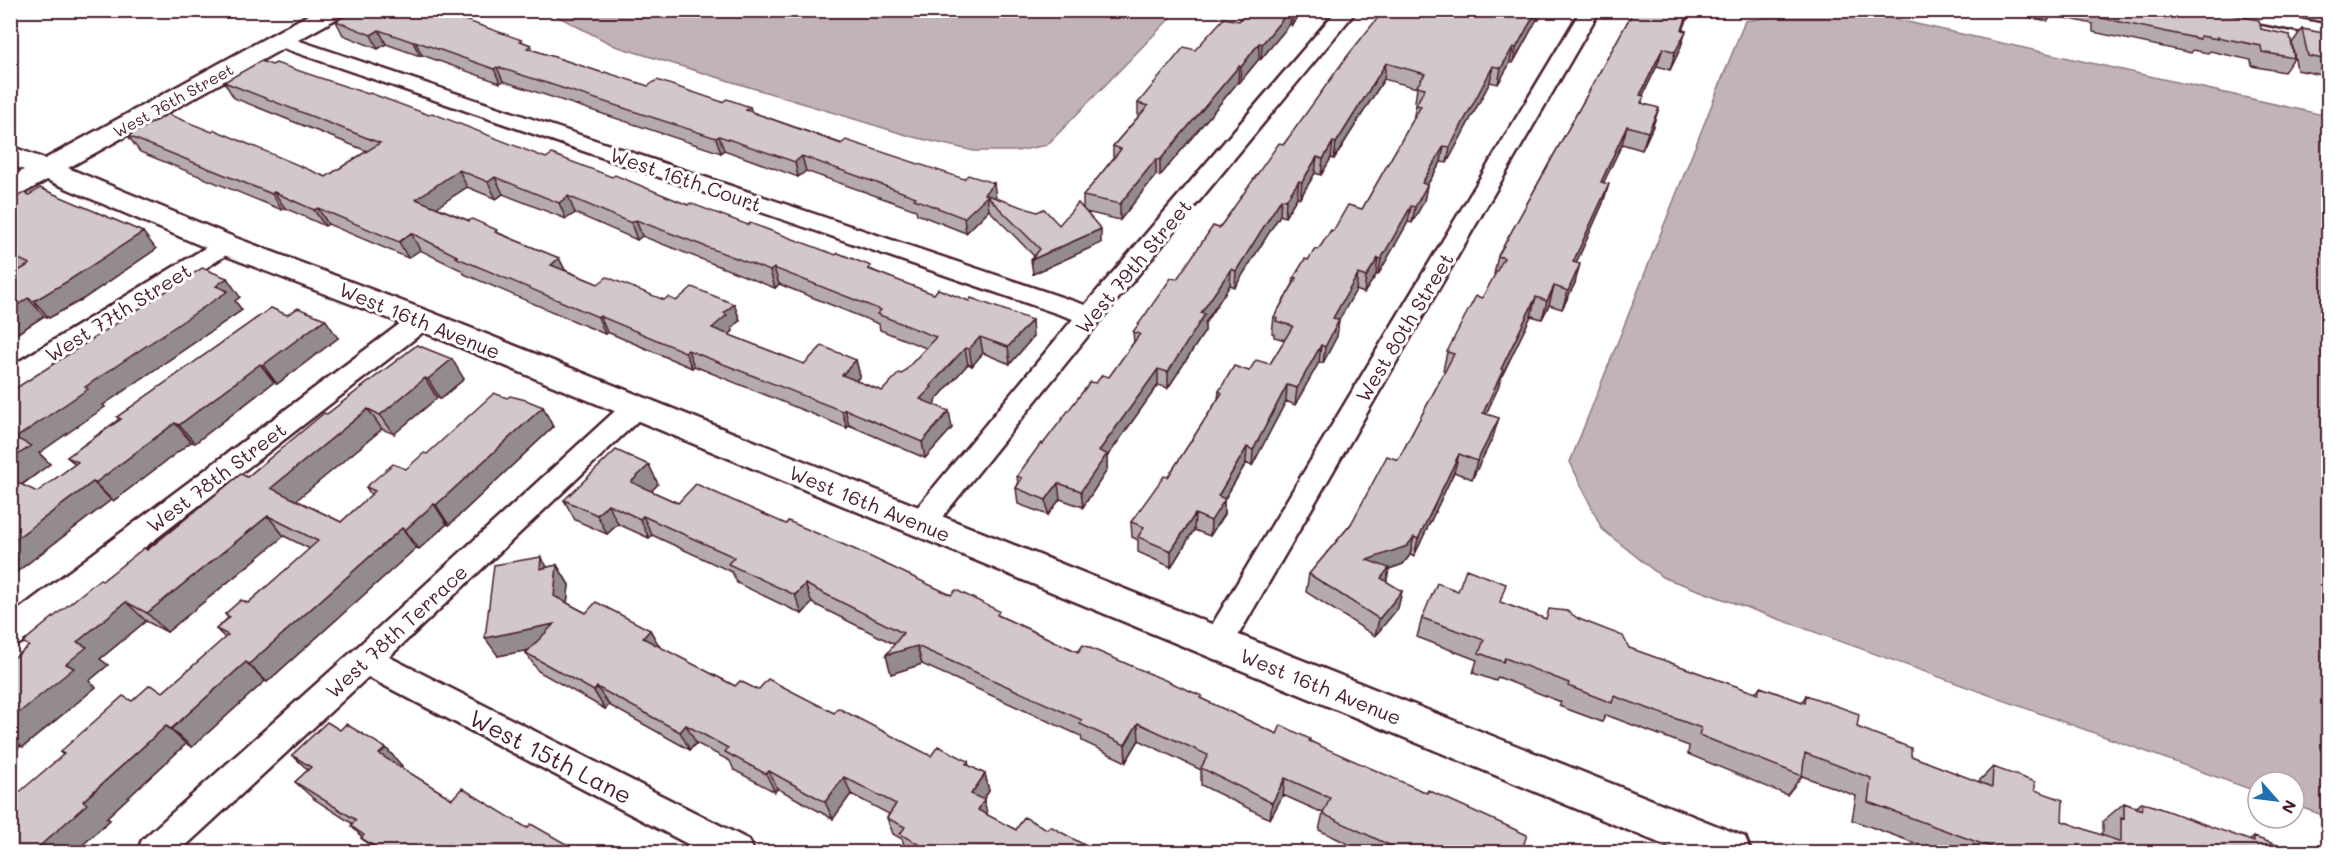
<svg xmlns="http://www.w3.org/2000/svg" width="2339" height="863" viewBox="0 0 2339 863" font-family="Mali,sans-serif">
<style>
.water{fill:#c1b3b6;stroke:#91787e;stroke-width:1.5}
.lines{fill:none;stroke-linecap:round;stroke-linejoin:round}
.street-casing{stroke:#4a1f2b;stroke-width:5}
.secondary-casing{stroke:#4a1f2b;stroke-width:5}
.street{fill:#fff;fill-rule:evenodd}
.secondary{fill:#fff;fill-rule:evenodd}
.wall{fill:#b5abaf;stroke:#4a1f2b;stroke-width:1.5;fill-rule:evenodd}
.shaded-wall{fill:#938b8e;stroke:#4a1f2b;stroke-width:1.5}
.building{fill:#d2c7cb;stroke:#4a1f2b;stroke-width:1.5;fill-rule:evenodd}
.labels{text-anchor:middle;dominant-baseline:central;stroke-width:6;stroke-linejoin:round;paint-order:stroke}
.far-street-label{font-size:16px;fill:#4a1f2b;stroke:#fff}
.street-label{font-size:20px;fill:#4a1f2b;stroke:#fff}
.near-street-label{font-size:24px;fill:#4a1f2b;stroke:#fff}
</style>
<rect width="100%" height="100%" fill="#fff"/>
<filter id="ink" filterUnits="userSpaceOnUse"><feTurbulence type="fractalNoise" baseFrequency=".0167" numOctaves="2"/><feDisplacementMap in="SourceGraphic" scale="12" xChannelSelector="R" yChannelSelector="G"/><feConvolveMatrix kernelMatrix="1 2 1 2 8 2 1 2 1" color-interpolation-filters="sRGB"/></filter>
<g filter="url(#ink)">
<path class="water" d="M557,10H1177V11L1047,145L1017,151H974L913,137L615,46L557,16Z
M1803,12H1863L2328,116V817L2294,805V782H2258V792L1662,577L1602,529L1570,462L1745,21Z"/>
<g class="lines">
<defs>
<path id="street" d="M1337,10H1357L1099,322L931,531L921,534L911,531L907,523L911,515L1073,319L274,45L271,41L274,37H288L1085,305Z
M1581,10H1600L1228,653L1217,657L1206,653L1201,644L1206,635Z
M2215,10H2255L2328,25V37L2224,16L2217,14Z
M226,237L234,240L238,245L234,250L19,387L10,389V367L218,240Z
M422,311L431,314L434,320L431,326L21,643L10,647V616L413,314Z
M636,397L645,400L649,407L645,414L389,657L749,840L754,852H703L368,677L179,852H137L142,840L354,650L627,400Z"/>
<path id="secondary" d="M317,10H346L343,15L68,168L236,238L433,313L1745,837L1751,852H1681L411,327L216,252L47,180L20,195L10,197V177L24,170L10,164V146L45,159Z"/>
</defs>
<use href="#street" class="street-casing"/>
<use href="#secondary" class="secondary-casing"/>
<use href="#street" class="street"/>
<use href="#secondary" class="secondary"/>
</g>
<path class="wall" d="M355,10H457L459,18L531,45L533,50L603,73L648,86L722,102L750,107L752,112L996,198L1059,225L1083,209V196L1113,159V146L1138,117V103L1195,50L1239,21L1248,10H1303L1292,25L1290,24L1261,59H1259L1240,82H1238L1160,176L1156,175L1120,220L1086,212L1101,243L1033,274L1034,256L989,210L966,233L917,214L916,210L806,171L798,177L724,150L721,153L503,81L500,83L422,55L420,56L386,44L378,49L343,35L336,21Z
M1384,10H1544L1539,20L1537,19L1513,63H1510L1498,84L1490,82L1447,163L1441,162L1427,185L1424,201L1412,223L1408,222L1378,275H1376L1364,293L1356,290L1339,320L1337,336L1323,363L1319,362L1295,405L1286,401L1252,466L1246,463L1224,500V514L1210,536L1194,530L1171,567L1138,552V540L1132,537L1131,522L1168,477L1218,399L1219,391L1249,371L1270,364L1285,340L1274,337V334L1272,333L1274,317L1293,284L1294,277L1318,250L1333,231L1362,209L1413,120L1416,105L1417,103L1415,102L1417,88L1384,79L1334,159L1331,158L1321,175L1315,173L1300,198L1297,197L1285,217L1280,215L1235,287L1230,285L1205,323V331L1168,388L1158,385L1107,457V470L1083,507L1060,499L1048,515L1018,504L1016,488L1018,485L1017,476L1043,444L1096,383L1109,377L1134,342L1133,332L1219,228L1284,144Z
M1634,10H1691L1682,30L1686,31L1680,49L1670,70L1657,66L1643,95L1642,104L1653,126L1642,150L1622,144L1603,183V203L1576,263L1575,283L1562,309L1549,305L1542,319L1531,316L1501,378L1498,388L1486,414L1493,437L1472,479L1454,472L1414,556L1410,555L1403,564L1389,569L1386,582L1402,591L1398,608L1375,636L1306,592L1309,574L1351,524L1398,460L1445,371L1443,370L1447,352L1482,298L1495,275L1494,274L1498,256Z
M2006,10H2206L2261,29L2294,58L2284,72L2252,66L2251,60L2210,51L2208,53L2193,50L2191,53L2093,32V24L2052,15L2048,21L2006,13Z
M2302,29L2328,34V76L2297,70L2292,43Z
M224,82L546,158L688,205L872,270L1033,337L1010,364L983,353L972,366L968,364L935,401V403L933,405L952,428L925,458L849,425L847,428L694,366L692,368L607,332L605,334L464,274L463,271L420,250L408,258L328,224L325,226L285,208L282,210L140,152L128,136L212,132L326,177L367,151L234,98ZM467,187L496,199L503,194L566,219L575,213L637,240L642,236L775,288L779,284L879,324L880,330L926,348L902,374L882,391L856,381L860,376L856,360L804,364L729,335L733,331L732,328L740,320L734,304L664,300L598,284L565,270L559,258L436,207Z
M10,200L156,249L83,299L49,318L44,316L10,338L20,270L10,266Z
M240,297L235,301L242,310L103,405L105,407L39,453L50,464L22,485L37,492L75,464L67,457L119,419L117,417L271,308L338,338L277,384L274,382L195,443L191,442L113,501L111,500L10,577V392Z
M417,345L464,379L440,399L437,398L394,434L382,429L296,500L341,522L371,495L366,487L406,469L507,398L543,407L553,427L449,525L447,524L419,549L416,548L267,682L265,681L192,747L186,744L106,818L110,820L75,852L63,755L60,752L132,701L163,692L225,638L216,629L228,618L225,614L248,603L310,549L284,536L167,632L146,621L100,659L108,665L89,681L96,687L23,747L21,746L10,754V661L29,646L23,642L102,581L247,477L327,414Z
M649,465L658,484L651,491L678,503L786,524L1000,616L1078,652L1202,699L1277,734L1310,741L1521,852H1365L1319,830L1323,813L1283,795L1270,819L1201,785V770L1139,740L1126,762L1082,741L1081,736L922,664L891,674L894,644L812,603L802,614L737,583L732,572L652,535L649,538L618,524L607,534L575,520L564,500Z
M557,565L569,585L567,603L586,613L650,630L659,647L735,686L758,690L834,713L931,756L968,761L969,766L985,774L989,791L983,800H984L987,815L1016,830L1047,829L1097,852H908L906,851L902,839L893,834L887,818L889,814L851,794L833,819L777,788L775,792L734,770L730,761L696,743L690,750L609,705L605,709L538,671L526,653L528,650L498,656L548,567Z
M1458,591L1500,602L1546,619H1579L1629,648L1755,693L1760,687L1802,702L1806,695L1857,727L1911,756L1978,782L1993,767L2035,790L2062,821L2100,835L2103,832V821L2124,803L2136,807L2142,802L2249,841L2254,837L2296,852H1939L1852,820L1856,796L1802,776L1787,795L1688,754L1689,746L1606,715L1602,722L1559,706L1561,702L1498,677L1496,681L1473,673L1477,660L1417,637L1422,618Z
M340,730L386,748L402,766L400,767L452,799L527,828L580,852H377L361,838L362,837L351,826L353,824L314,799L295,782L308,770L292,755Z"/>
<path class="shaded-wall" d="M454,10H457L463,32L456,17Z
M1290,10H1291L1290,24L1261,59L1262,44Z
M1293,10H1303L1292,25Z
M1537,10H1539L1537,19L1513,63L1516,48Z
M1689,10H1691L1676,48L1682,30Z
M379,30L386,44L378,49L371,35Z
M1686,31L1680,49L1670,70L1675,52Z
M415,41L422,55L420,56L413,42Z
M1259,43V59L1240,82L1241,67Z
M1513,47L1510,63L1498,84L1501,68Z
M1663,48L1657,66L1634,113L1640,95Z
M1386,63L1384,79L1334,159L1336,143Z
M1239,66L1238,82L1160,176V160Z
M1493,66L1490,82L1447,163L1450,147Z
M497,67L503,81L500,83L494,69Z
M1659,108L1653,126L1642,150L1648,132Z
M1627,126L1622,144L1595,201L1601,182Z
M719,136L724,150L721,153L716,138Z
M1333,142L1331,158L1321,175L1323,159Z
M1444,146L1441,162L1427,185L1424,201L1412,223L1415,207L1422,183Z
M802,156L806,171L798,177L795,162Z
M1317,157L1315,173L1300,198L1302,182Z
M1156,159V175L1120,220V204Z
M459,170L467,187L425,215L416,199Z
M495,177L503,194L496,199L488,182Z
M1299,181L1297,197L1285,217L1286,200Z
M994,183L996,198L987,196L989,210L966,233L964,218L984,194Z
M1609,184L1603,203L1568,281L1573,262Z
M274,192L285,208L282,210L272,194Z
M568,196L575,213L566,219L559,203Z
M1281,199L1280,215L1235,287L1236,271Z
M1411,206L1408,222L1378,275L1381,259Z
M318,208L328,224L325,226L314,210Z
M636,220L642,236L637,240L631,223Z
M1101,229V243L1033,274L1031,260Z
M143,232L156,249L83,299L49,318L34,301Z
M411,233L420,250L408,258L399,242Z
M559,258L567,274L551,265Z
M1378,258L1376,275L1364,293L1366,277Z
M1580,264L1575,283L1562,309L1568,291Z
M774,268L779,284L775,288L770,271Z
M1231,269L1230,285L1205,323V331L1168,388V372L1201,313Z
M1358,274L1356,290L1331,334L1333,318Z
M227,278L240,297L235,301L242,310L103,405L105,407L39,453L50,464L14,490L10,486V460L16,438L85,387L216,286Z
M1554,286L1549,305L1542,319L1547,301Z
M1536,297L1531,316L1501,378L1498,388L1478,431L1483,413L1501,369Z
M28,298L44,316L10,338V310Z
M734,304L740,320L732,328L733,331L718,345L712,328L724,313Z
M600,316L607,332L605,334L598,317Z
M325,319L338,338L277,384L263,365Z
M1032,320L1033,337L1010,364L1008,347Z
M1339,320L1337,336L1323,363L1325,347Z
M980,337L983,353L972,366L969,349Z
M1321,345L1319,362L1295,405L1297,388Z
M965,348L968,364L935,401V403L924,416L920,399L930,386Z
M688,350L694,366L692,368L685,352Z
M452,359L464,379L440,399L428,379Z
M856,360L860,376L846,391L842,375Z
M260,364L274,382L195,443L179,425Z
M1158,369V385L1107,457V470L1083,507L1081,491L1099,451Z
M425,378L437,398L394,434L380,415Z
M1287,385L1286,401L1252,466L1253,450Z
M543,407L553,427L449,525L436,505Z
M368,409L382,429L287,508L271,488Z
M845,409L849,425L847,428L842,411Z
M949,411L952,428L925,458L922,442Z
M1499,418L1493,437L1472,479L1477,461Z
M175,423L191,442L113,501L95,483Z
M1247,447L1246,463L1224,500V514L1210,536L1211,521L1218,496Z
M1459,454L1454,472L1414,556L1418,539Z
M649,465L658,484L641,502L631,482Z
M93,482L111,500L10,577V543Z
M1058,483L1060,499L1048,515L1046,500Z
M434,504L447,524L419,549L405,530Z
M608,504L618,524L607,534L597,515Z
M1195,514L1194,530L1171,567V551Z
M268,516L284,536L167,632L147,613Z
M643,516L652,535L649,538L640,519Z
M402,528L416,548L267,682L249,664Z
M1414,537L1410,555L1403,564L1389,569L1386,585L1367,560Z
M541,557L553,576L540,569Z
M557,565L569,585L566,615L554,596Z
M805,584L812,603L802,614L795,595Z
M1402,591L1398,608L1375,636L1379,619Z
M126,602L146,621L100,659L108,665L89,681L96,687L23,747L10,738V720L66,664L77,642Z
M554,624L566,643L498,656L485,638Z
M650,630L661,649L643,638Z
M917,646L922,664L891,674L886,655Z
M246,662L265,681L192,747L171,729Z
M597,687L609,705L605,709L594,691Z
M1138,723L1139,740L1126,762L1125,745Z
M686,725L696,743L690,750L680,732Z
M166,726L186,744L106,818L110,820L75,852H27Z
M10,738L21,746L10,754Z
M386,748L402,766L396,772L379,754Z
M769,771L777,788L775,792L766,774Z
M985,774L989,791L975,811L971,794Z
M844,777L851,794L833,819L825,802Z
M1285,778L1283,795L1270,819L1272,803Z
M984,800L988,817L978,810Z"/>
<path class="building" d="M355,10H454L456,17L522,40L520,41L531,45L527,48L603,73L605,72L648,86L657,80L722,102L727,99L750,107L746,110L841,144L846,140L964,179L968,175L994,183L984,194L1037,212L1044,209L1059,225L1078,203L1101,229L1031,260L1040,249L987,196L964,218L914,199L916,197L802,156L795,162L719,136L716,138L497,67L494,69L415,41L413,42L379,30L371,35L336,21Z
M1248,10H1290L1262,44L1259,43L1241,67L1239,66L1160,160L1156,159L1120,204L1083,196L1121,149L1113,146L1148,106L1138,103L1184,47L1195,50L1224,18L1239,21Z
M1384,10H1537L1516,48L1513,47L1501,68L1493,66L1450,147L1444,146L1422,183L1427,185L1415,207L1411,206L1381,259L1378,258L1366,277L1358,274L1333,318L1339,320L1325,347L1321,345L1297,388L1287,385L1253,450L1247,447L1218,496L1225,499L1211,521L1195,514L1171,551L1138,537L1144,527L1131,522L1164,476L1168,477L1222,393L1219,391L1234,366L1249,371L1256,360L1270,364L1293,326L1276,321L1277,318L1274,317L1297,278L1294,277L1305,259L1308,260L1315,249L1318,250L1331,230L1333,231L1348,205L1362,209L1421,106L1416,105L1425,88L1417,86L1425,74L1386,63L1336,143L1333,142L1323,159L1317,157L1302,182L1299,181L1286,200L1281,199L1236,271L1231,269L1201,313L1205,314L1168,372L1158,369L1099,451L1107,454L1081,491L1058,483L1046,500L1016,488L1022,478L1017,476L1041,443L1043,444L1090,382L1096,383L1102,375L1109,377L1140,334L1133,332L1171,278L1177,279L1213,226L1219,228L1225,220L1279,143L1284,144L1345,59Z
M1634,10H1689L1682,30L1686,31L1675,52L1663,48L1640,95L1644,96L1641,103L1659,108L1648,132L1627,126L1601,182L1609,184L1573,262L1580,264L1568,291L1554,286L1547,301L1536,297L1501,369L1503,370L1483,413L1499,418L1477,461L1459,454L1418,539L1414,537L1407,546L1367,560L1389,568L1381,578L1402,591L1379,619L1309,574L1351,524L1387,456L1398,460L1454,354L1447,352L1462,322L1476,296L1482,298L1504,258L1498,256Z
M2101,10H2206L2259,20L2261,29L2290,35L2294,58L2262,52L2261,46L2217,37L2218,39L2200,36V39L2101,18Z
M2302,29L2328,34V60L2308,56Z
M261,61L272,65L276,63L368,94L370,93L429,115L432,113L546,158L552,154L612,177L615,175L688,205L690,203L748,225L750,223L836,255L838,253L871,266L868,269L934,294L938,289L969,301L971,298L1032,320L1008,347L980,337L969,349L965,348L930,386L932,387L920,399L949,411L922,442L845,409L842,411L688,350L685,352L600,316L598,317L455,257L457,256L411,233L399,242L318,208L314,210L274,192L272,194L128,136L168,114L212,132L215,130L326,177L380,143L224,82ZM459,170L488,182L495,177L559,203L568,196L631,223L636,220L770,271L774,268L881,310L877,314L936,337L902,374L899,373L882,391L842,375L856,360L822,346L804,364L712,328L727,315L724,313L734,304L692,287L676,301L668,297L664,300L607,277L598,284L551,265L559,258L495,232L497,230L472,219L469,221L416,199Z
M40,188L143,232L68,281L34,301L28,298L10,310V276L30,264L10,255V200L24,193L29,195Z
M202,268L227,278L216,286L228,291L85,387L88,389L16,438L31,446L10,460V392Z
M271,308L287,315L298,308L325,319L263,365L260,364L179,425L175,423L95,483L93,482L10,543V479L37,492L78,462L67,457L121,419L117,417Z
M417,345L452,359L428,379L425,378L380,415L368,409L271,488L341,522L375,491L366,487L393,464L406,469L424,453L427,454L494,393L507,398L510,396L526,400L543,407L436,505L434,504L405,530L402,528L249,664L246,662L171,729L166,726L83,801L87,804L34,851L31,849L27,852H10V800L64,754L60,752L123,696L132,701L150,685L163,692L228,635L216,629L230,617L225,614L241,600L248,603L318,541L268,516L147,613L126,602L77,642L87,647L66,664L74,668L10,720V661L29,646L23,642L100,579L102,581L144,548L147,550L241,474L247,477L324,413L327,414Z
M616,450L649,465L631,482L678,503L696,484L786,524L788,521L856,550L951,595L956,590L999,611L997,615L1078,652L1083,645L1202,696L1200,698L1277,734L1281,725L1310,739L1309,741L1427,793L1428,790L1527,835L1521,852H1404L1323,814L1330,798L1285,778L1272,803L1201,768L1208,755L1138,723L1125,745L1080,724L1082,720L917,646L886,655L903,633L805,584L795,595L728,564L734,557L643,516L640,519L608,504L597,515L564,500Z
M541,557L540,569L557,565L554,596L586,613L596,602L650,630L643,638L735,686L740,681L758,690L768,679L834,713L838,708L931,756L938,746L968,761L966,764L985,774L971,794L984,800L978,810L1016,830L1024,817L1047,829L1050,826L1097,852H933L900,834L905,827L887,818L896,804L844,777L825,802L769,771L766,774L725,752L728,748L686,725L680,732L597,687L594,691L526,653L554,624L485,638L494,565Z
M1466,569L1506,584L1500,602L1546,619L1549,609L1567,611L1579,619L1623,636L1629,648L1758,694L1760,687L1805,703L1806,695L1859,714L1857,727L1911,748V756L1992,787L1993,767L2035,782V790L2063,800L2062,821L2121,842V818L2124,819V803L2142,810V802L2254,842V837L2296,852H2037L2019,846V852H2004L1868,802L1871,778L1805,753L1802,776L1699,735L1701,728L1614,696L1612,703L1568,686L1569,683L1505,658L1503,662L1479,653L1484,640L1422,618L1437,583L1458,591Z
M327,722L340,730L346,724L386,748L379,754L452,799L462,788L527,828L531,824L580,852H412L407,850L405,852H384L361,838L364,835L351,826L356,820L295,782L311,767L292,755Z"/>
</g>
<g class="labels">
<g class="far-street-label">
<text transform="translate(173 100) rotate(-29)">West 76th Street</text>
</g>
<g class="street-label">
<text transform="translate(686 179) rotate(19)">West 16th Court</text>
<text transform="translate(1133 266) rotate(-50)">West 79th Street</text>
<text transform="translate(118 312) rotate(-32)">West 77th Street</text>
<text transform="translate(420 320) rotate(22)">West 16th Avenue</text>
<text transform="translate(1404 327) rotate(-59)">West 80th Street</text>
<text transform="translate(216 477) rotate(-37)">West 78th Street</text>
<text transform="translate(870 503) rotate(22)">West 16th Avenue</text>
<text transform="translate(396 631) rotate(-43)">West 78th Terrace</text>
<text transform="translate(1321 686) rotate(22)">West 16th Avenue</text>
</g>
<g class="near-street-label">
<text transform="translate(551 756) rotate(27)">West 15th Lane</text>
</g>
</g>
<rect width="2339" height="863" fill="none" stroke="#fff" stroke-width="36"/>
<rect x="18" y="18" width="2303" height="827" fill="none" stroke="#4a1f2b" stroke-width="2" filter="url(#ink)"/>
<g transform="translate(2276 800) rotate(118)"><circle r="28" fill="#ffffff" stroke="#b7a5aa" stroke-width="1.5"/>
<path d="M0-4.5L10 22L0 15L-10 22Z" fill="#1f6fb2"/>
<text y="-9" font-size="16" font-weight="bold" text-anchor="middle" fill="#4a1f2b">N</text>
</g>
</svg>
